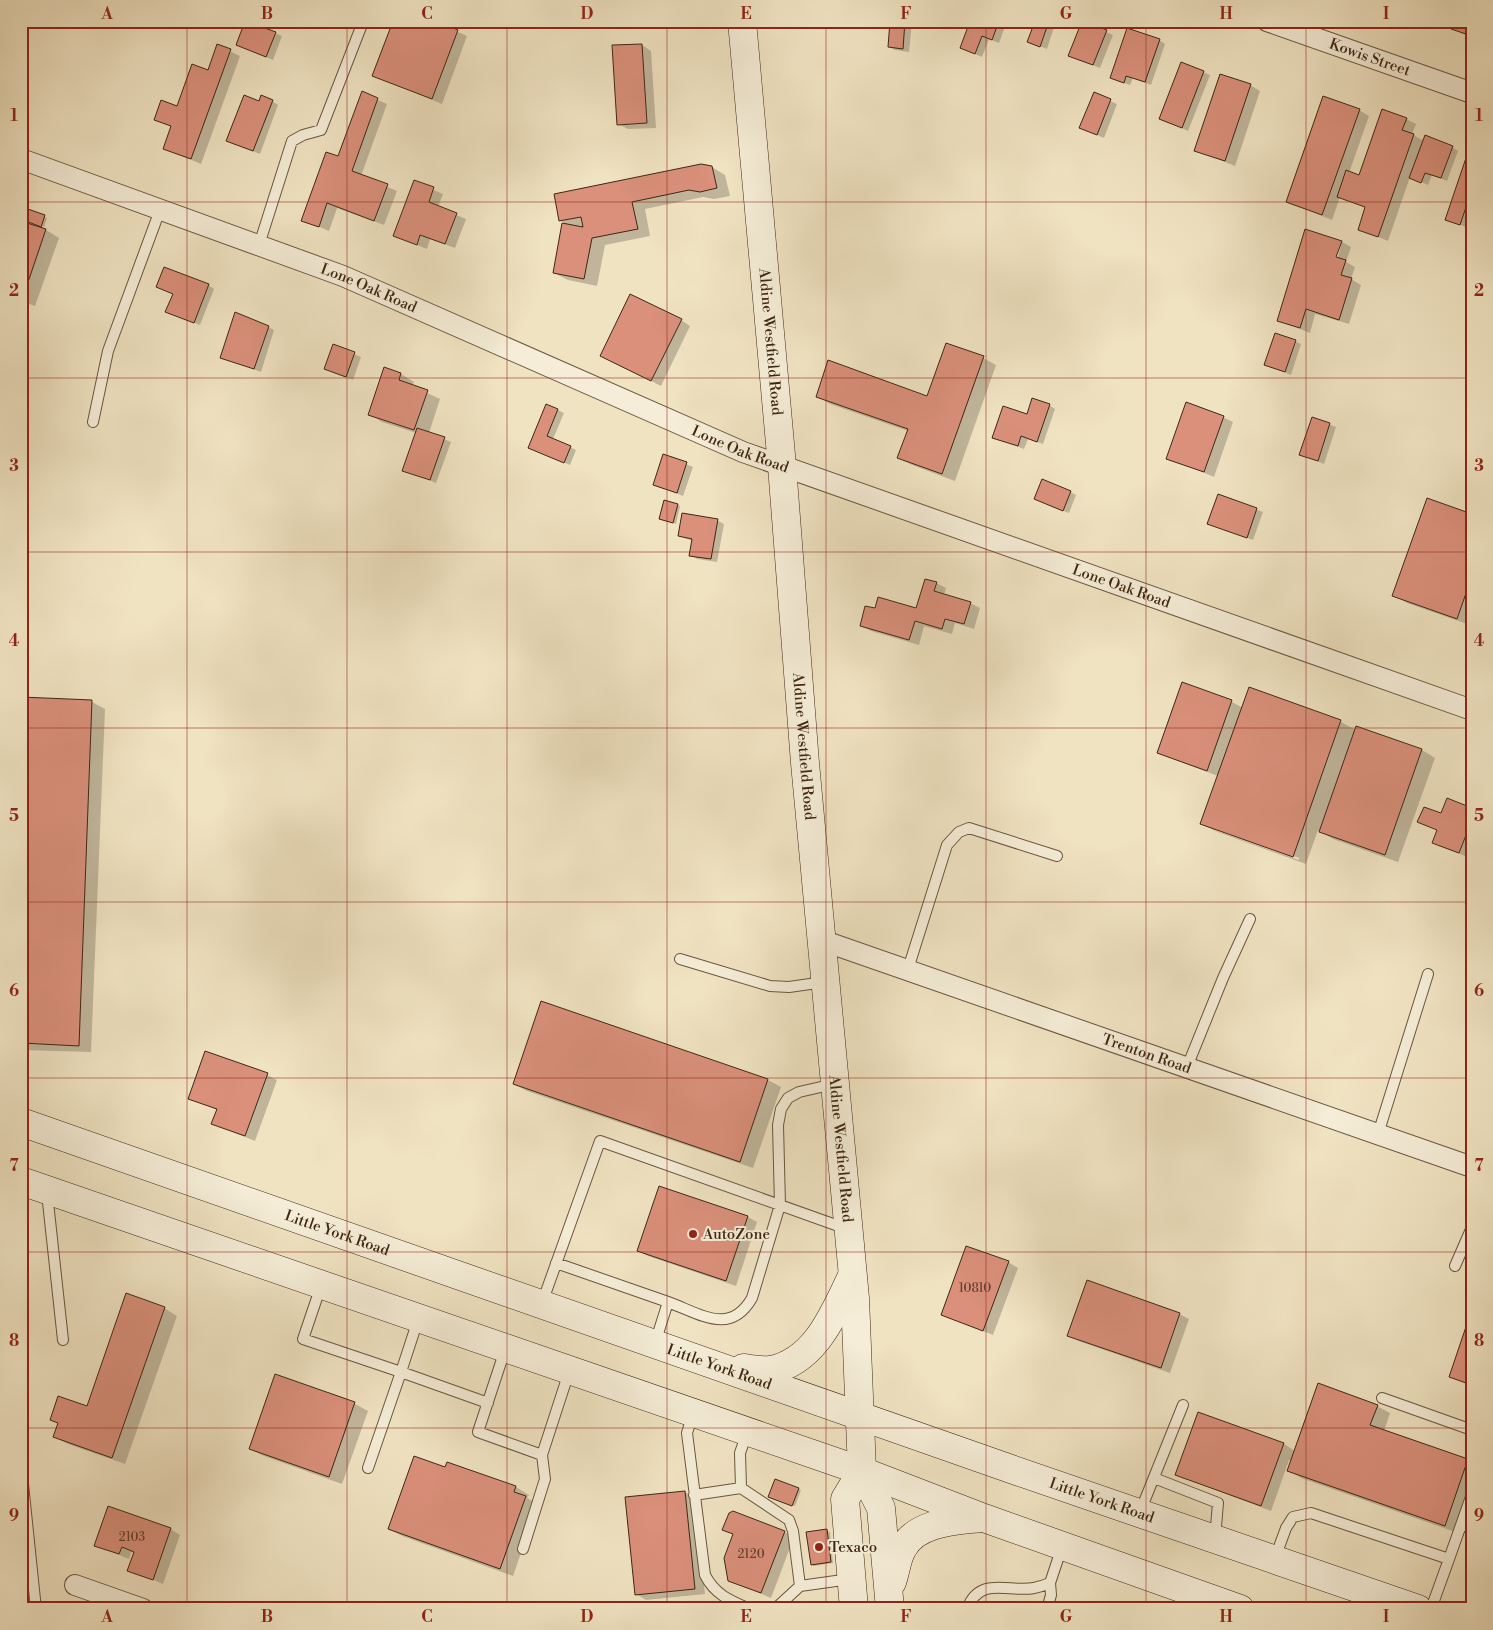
<svg xmlns="http://www.w3.org/2000/svg" width="1493" height="1630" viewBox="0 0 1493 1630" font-family="'Libre Bodoni',serif">
<style>
.shadow{fill:#0003;fill-rule:evenodd}
.building{fill:#da907b;stroke:#3e2712}
.lines{fill:none;stroke-linecap:round;stroke-linejoin:round}
.service-casing{stroke:#6a563e;stroke-width:12}
.minor-casing{stroke:#6a563e;stroke-width:22}
.secondary-casing{stroke:#3e2712;stroke-width:29}
.service{stroke:#f5edd7;stroke-width:10}
.minor{stroke:#f5edd7;stroke-width:20}
.secondary{stroke:#f5edd7;stroke-width:28}
.grid{fill:none;stroke:#8f2418;stroke-width:1;stroke-opacity:0.55}
.poi-dot{fill:#8f2418;stroke:#f5edd7;stroke-width:2}
.labels{text-anchor:middle;dominant-baseline:central;stroke-width:4;stroke-linejoin:round;paint-order:stroke}
.number-label{font-size:12px;fill:#65412c}
.street-label{font-size:15px;fill:#3e2712;stroke:#f5edd7}
.poi-label{font-size:15px;fill:#3e2712;stroke:#f5edd7;text-anchor:start}
.neatline{fill:none;stroke:#8f2418;stroke-width:2}
.grid-label{font-size:16px;text-anchor:middle;font-weight:bold;fill:#8f2418}
</style>
<rect width="100%" height="100%" fill="#f0e3c2"/>
<filter id="stains"><feTurbulence type="fractalNoise" baseFrequency=".004" numOctaves="4"/><feColorMatrix values="0 0 0 0 .2 0 0 0 0 .09 0 0 0 0 .02 0 0 0 .5 -.17"/></filter>
<radialGradient id="worn" r=".72"><stop offset=".6" stop-color="#630" stop-opacity="0"/><stop offset="1" stop-color="#630" stop-opacity=".3"/></radialGradient>
<path class="shadow" d="M433,21L467,36L442,104L373,75Z
M819,21H850L849,29L829,27Z
M892,21H912L909,52L895,50L889,47Z
M971,21H1007L999,43L989,39L982,57L961,48Z
M1010,21H1056L1047,49L1029,42L1033,30Z
M1472,21V38L1452,29Z
M247,22L282,36L273,60L237,45Z
M1083,22L1113,35L1100,68L1076,59Z
M1159,40L1165,44L1151,85L1133,78L1130,85L1118,81Z
M642,45L651,51L656,128L628,129L618,124Z
M218,46L240,56L201,164L164,148L172,127L155,119L178,107L208,71Z
M1203,72L1210,75L1188,131L1165,120Z
M1250,85L1260,91L1235,166L1195,150Z
M362,93L387,104L361,176L397,191L384,225L337,208L329,231L303,220L339,158Z
M1094,94L1117,104L1104,138L1081,128Z
M272,101L278,105L260,154L234,144L260,102Z
M1359,110L1369,116L1349,173L1360,176L1406,119L1416,124L1412,134L1424,141L1452,147L1458,151L1447,181L1432,175L1428,185L1410,177L1388,241L1359,229L1372,208L1340,197L1332,220L1287,201Z
M1472,151V210L1466,227L1446,219Z
M712,167L725,175L730,196L714,199L703,197L645,209L650,236L605,245L597,286L568,280L554,273L564,222L561,221Z
M415,182L443,194L438,207L466,219L455,248L430,239L427,249L394,236Z
M22,208L47,218L44,227L21,219Z
M21,222L46,230L59,238L35,306L21,301Z
M1342,242L1351,247L1346,262L1355,267L1351,279L1361,285L1349,324L1315,314L1310,333L1278,320L1333,263L1336,264Z
M208,285L214,289L200,325L167,312L174,294L158,287Z
M681,320L690,326L661,386L611,361Z
M268,327L274,330L261,372L221,357Z
M1295,341L1301,344L1291,375L1266,365Z
M334,345L361,357L353,380L331,372Z
M983,358L996,365L955,481L912,465L899,458L908,431L830,404L817,396L928,397Z
M385,369L401,374L414,382L412,386L440,399L429,433L451,442L436,483L404,470L416,433L382,422L369,414Z
M1049,405L1055,409L1043,444L1028,439L1024,449L993,437Z
M558,410L564,413L553,439L576,450L570,465L536,451Z
M1223,417L1233,422L1214,477L1168,458Z
M1312,418L1336,427L1324,464L1301,455Z
M664,455L693,467L683,496L654,484Z
M1070,492L1076,495L1069,513L1041,502Z
M1219,496L1263,512L1253,540L1209,524Z
M677,505L680,506L676,524L660,519Z
M683,514L718,521L724,524L717,562L697,559L691,555L693,541L679,536Z
M1472,516V620L1470,625L1407,603L1394,595Z
M936,583L946,588L944,595L970,603L980,608L974,629L955,623L952,634L924,626L919,645L871,631L861,625L876,610L917,609Z
M1183,684L1232,702L1243,708L1249,689L1341,722L1356,730L1357,727L1422,750L1435,758L1398,862L1333,839L1318,830L1306,864L1215,831L1202,823L1218,776L1158,753ZM1214,828L1299,858V860L1214,830Z
M21,699L92,702L105,709L91,1052L21,1050Z
M1472,809V839L1465,856L1439,846L1438,830L1419,822Z
M542,1003L768,1080L781,1087L753,1168L527,1091L514,1084Z
M267,1075L277,1080L255,1141L213,1124L217,1110L190,1098Z
M660,1187L748,1217L757,1222L736,1286L648,1256L639,1251Z
M1008,1262L1018,1268L993,1335L943,1315Z
M164,1308L177,1316L125,1464L68,1444L55,1437L87,1408Z
M1472,1313V1387L1450,1376Z
M1179,1314L1189,1319L1170,1373L1079,1341L1069,1335Z
M276,1376L355,1404L368,1411L342,1484L264,1456L250,1449Z
M1377,1406L1390,1413L1384,1431L1472,1463V1493L1458,1533L1301,1478L1288,1470L1292,1461L1289,1460L1271,1511L1177,1475L1284,1444L1295,1451Z
M446,1469L516,1487L529,1495L527,1498L538,1504L513,1576L402,1536L389,1529Z
M798,1489L801,1490L795,1506L773,1498Z
M685,1492L695,1498L705,1594L646,1600L636,1594Z
M170,1529L180,1535L163,1584L129,1570L135,1553L131,1552L129,1559L95,1545Z
M724,1529L784,1532L794,1537L771,1598L729,1580L734,1535Z
M827,1531L830,1532L833,1563L814,1566L812,1564Z"/>
<path class="building" d="M245,21L276,32L266,57L236,45Z
M393,21H436L458,30L432,99L372,76Z
M818,21H840L839,24Z
M890,21H905L903,49L888,47Z
M970,21H999L992,40L982,36L975,54L960,48Z
M1010,21H1049L1040,47L1027,42L1032,29Z
M1082,21L1107,30L1093,65L1068,56Z
M1453,21H1472V36L1451,29Z
M1127,28L1160,39L1145,82L1126,76L1124,83L1110,78Z
M217,44L231,49L191,159L163,149L171,126L154,120L161,100L177,106L192,64L208,70Z
M642,44L647,123L617,125L612,45Z
M1181,62L1204,71L1182,128L1159,119Z
M1220,74L1251,84L1225,161L1194,151Z
M362,91L378,98L352,171L388,184L374,221L327,203L319,227L301,221L326,152L338,156Z
M1094,92L1111,99L1097,135L1079,128Z
M244,95L259,101L261,95L273,100L253,151L226,141Z
M1323,96L1360,109L1322,215L1286,202Z
M1382,109L1407,118L1402,130L1414,134L1378,237L1358,230L1365,207L1337,197L1346,170L1359,175Z
M1425,135L1453,146L1441,178L1425,173L1421,183L1409,178Z
M1469,149L1472,150V189L1460,225L1445,220Z
M701,164L712,166L717,188L700,192L689,190L632,202L638,229L592,238L584,279L553,273L562,223L583,227L581,217L559,221L554,194Z
M414,180L434,187L429,202L457,213L445,244L420,235L417,245L393,236Z
M22,207L45,215L41,227L21,219Z
M21,221L46,229L22,300H21Z
M1305,229L1342,241L1336,257L1346,260L1341,275L1352,278L1339,320L1306,309L1300,328L1277,321Z
M164,267L209,284L194,323L165,312L173,294L156,287Z
M630,294L682,319L651,381L600,356Z
M235,312L269,326L254,369L220,358Z
M1275,333L1296,340L1285,372L1264,365Z
M946,343L984,356L942,474L897,458L908,429L816,397L828,360L927,396Z
M333,344L355,352L346,377L324,369Z
M384,367L401,373L399,380L428,390L414,430L368,415Z
M1032,398L1050,404L1037,442L1021,436L1018,446L992,438L1003,406L1027,414Z
M1186,402L1224,416L1204,472L1166,459Z
M546,404L558,409L547,436L571,446L564,463L528,448Z
M1312,417L1330,423L1318,461L1299,455Z
M417,428L445,437L430,480L402,471Z
M663,454L687,462L677,493L653,485Z
M1042,479L1071,491L1063,511L1034,499Z
M1218,494L1257,508L1247,538L1207,524Z
M1427,498L1472,514V576L1457,619L1392,596Z
M664,500L678,504L673,523L659,519Z
M682,513L718,519L711,559L689,556L692,539L678,536Z
M925,579L937,582L934,591L971,602L964,624L945,619L942,629L915,621L909,640L860,626L865,606L875,608L878,597L916,608Z
M1472,636V653L1466,651Z
M1182,682L1232,700L1207,771L1157,753Z
M1249,687L1341,720L1293,857L1200,824Z
M21,697L92,700L79,1046L21,1043Z
M1356,726L1422,749L1385,855L1319,832Z
M1447,798L1472,808V820L1459,853L1432,843L1437,830L1417,822L1424,807L1441,813Z
M541,1001L768,1079L740,1162L513,1084Z
M205,1051L268,1073L245,1136L211,1124L217,1109L188,1099Z
M659,1186L748,1216L726,1281L637,1251Z
M966,1246L1009,1261L983,1331L941,1315Z
M1087,1280L1180,1313L1161,1368L1067,1336Z
M126,1293L165,1307L112,1458L53,1437L58,1423L50,1420L58,1396L87,1406Z
M1472,1309V1385L1449,1377Z
M275,1374L355,1402L329,1477L249,1449Z
M1318,1383L1378,1405L1370,1425L1468,1459L1445,1526L1287,1471Z
M1198,1412L1284,1443L1261,1506L1175,1475Z
M414,1456L445,1467L447,1462L516,1486L514,1492L526,1496L500,1569L388,1529Z
M775,1479L799,1488L792,1506L768,1497Z
M685,1491L695,1589L635,1595L625,1497Z
M108,1506L171,1528L153,1580L127,1571L134,1552L122,1547L119,1554L94,1546Z
M733,1511L785,1531L761,1593L728,1581L724,1558L733,1534L722,1530L729,1513Z
M827,1529L831,1562L811,1565L806,1532Z"/>
<g class="lines">
<defs>
<path id="service" d="M259,245L292,141L303,135L321,130L361,27
M93,422L108,351L160,210
M680,959L770,986L789,987L824,982
M908,969L947,845L959,832L969,828L1057,856
M1187,1067L1223,978L1250,919
M1378,1134L1428,974
M47,1193L63,1340
M556,1263L668,1302
M1455,1266L1472,1227
M321,1286L303,1339L401,1372L368,1468
M542,1303L600,1141L847,1229
M418,1320L401,1372L488,1403
M655,1343L668,1302C701,1314 730,1336 752,1298L780,1205L778,1125L781,1109L788,1098L799,1092L834,1084
M505,1350L478,1432L542,1455L545,1479L523,1549
M1382,1398L1472,1430
M693,1414L687,1433L705,1575C715,1595 731,1601 750,1609
M747,1433L740,1453L741,1488L789,1520L793,1531L800,1586
M542,1455L569,1372
M21,1465L36,1609
M1154,1478L1218,1503L1215,1538
M694,1495L741,1488
M1140,1512L1183,1405
M1461,1525L1472,1528
M1275,1558L1286,1528L1293,1517L1311,1513L1449,1559L1431,1609
M1449,1559L1472,1494
M775,1609L800,1586L850,1579
M967,1609C980,1575 1009,1593 1034,1588C1039,1587 1045,1585 1050,1583L1062,1547
M1047,1609L1051,1595L1050,1583"/>
<g id="minor">
<path id="s1" d="M1267,21L1472,93"/>
<path id="s2" d="M21,159L343,276L743,452L1472,710"/>
<path id="s3" d="M821,940L1472,1167"/>
<path d="M75,1585L143,1609"/>
</g>
<g id="secondary">
<path id="s4" d="M742,21L782,466L805,763L855,1298L862,1471L881,1508L890,1609"/>
<path id="s5" d="M21,1122L1011,1469L1418,1609"/>
<path d="M21,1181L862,1471L984,1518L1240,1609"/>
<path d="M743,1368C752,1369 763,1371 771,1370C816,1361 834,1313 852,1276"/>
<path d="M892,1582C896,1571 897,1557 903,1548C917,1522 955,1521 981,1518"/>
<path d="M854,1609L845,1499L862,1471"/>
</g>
</defs>
<use href="#service" class="service-casing"/>
<use href="#minor" class="minor-casing"/>
<use href="#secondary" class="secondary-casing"/>
<use href="#service" class="service"/>
<use href="#minor" class="minor"/>
<use href="#secondary" class="secondary"/>
</g>
<path class="grid" d="M187,21V1609M347,21V1609M507,21V1609M667,21V1609M826,21V1609M986,21V1609M1146,21V1609M1306,21V1609M21,202H1472M21,378H1472M21,552H1472M21,728H1472M21,902H1472M21,1078H1472M21,1252H1472M21,1428H1472"/>
<g class="poi-dot">
<circle cx="693" cy="1234" r="5"/>
<circle cx="819" cy="1547" r="5"/>
</g>
<g class="labels">
<g class="number-label">
<text x="975" y="1288">10810</text>
<text x="132" y="1537">2103</text>
<text x="751" y="1554">2120</text>
</g>
<g class="street-label">
<text stroke="none"><textPath href="#s1" startOffset="109">Kowis Street</textPath></text>
<text stroke="none"><textPath href="#s2" startOffset="371">Lone Oak Road</textPath></text>
<text stroke="none"><textPath href="#s4" startOffset="322">Aldine Westfield Road</textPath></text>
<text stroke="none"><textPath href="#s2" startOffset="776">Lone Oak Road</textPath></text>
<text stroke="none"><textPath href="#s2" startOffset="1181">Lone Oak Road</textPath></text>
<text stroke="none"><textPath href="#s4" startOffset="728">Aldine Westfield Road</textPath></text>
<text stroke="none"><textPath href="#s3" startOffset="345">Trenton Road</textPath></text>
<text stroke="none"><textPath href="#s4" startOffset="1132">Aldine Westfield Road</textPath></text>
<text stroke="none"><textPath href="#s5" startOffset="335">Little York Road</textPath></text>
<text stroke="none"><textPath href="#s5" startOffset="740">Little York Road</textPath></text>
<text stroke="none"><textPath href="#s5" startOffset="1145">Little York Road</textPath></text>
</g>
<g class="poi-label">
<text x="703" y="1234">AutoZone</text>
<text x="829" y="1547">Texaco</text>
</g>
</g>
<rect width="1493" height="1630" fill="none" stroke="#f0e3c2" stroke-width="55"/>
<rect x="28" y="28" width="1438" height="1574" class="neatline"/>
<g class="grid-label">
<text x="107" y="19">A</text>
<text x="267" y="19">B</text>
<text x="427" y="19">C</text>
<text x="587" y="19">D</text>
<text x="746" y="19">E</text>
<text x="906" y="19">F</text>
<text x="1066" y="19">G</text>
<text x="1226" y="19">H</text>
<text x="1386" y="19">I</text>
<text x="14" y="121">1</text>
<text x="1479" y="121">1</text>
<text x="14" y="296">2</text>
<text x="1479" y="296">2</text>
<text x="14" y="471">3</text>
<text x="1479" y="471">3</text>
<text x="14" y="646">4</text>
<text x="1479" y="646">4</text>
<text x="14" y="821">5</text>
<text x="1479" y="821">5</text>
<text x="14" y="996">6</text>
<text x="1479" y="996">6</text>
<text x="14" y="1171">7</text>
<text x="1479" y="1171">7</text>
<text x="14" y="1346">8</text>
<text x="1479" y="1346">8</text>
<text x="14" y="1521">9</text>
<text x="1479" y="1521">9</text>
<text x="107" y="1622">A</text>
<text x="267" y="1622">B</text>
<text x="427" y="1622">C</text>
<text x="587" y="1622">D</text>
<text x="746" y="1622">E</text>
<text x="906" y="1622">F</text>
<text x="1066" y="1622">G</text>
<text x="1226" y="1622">H</text>
<text x="1386" y="1622">I</text>
</g>
<rect width="100%" height="100%" filter="url(#stains)"/>
<rect width="100%" height="100%" fill="url(#worn)"/>
</svg>
